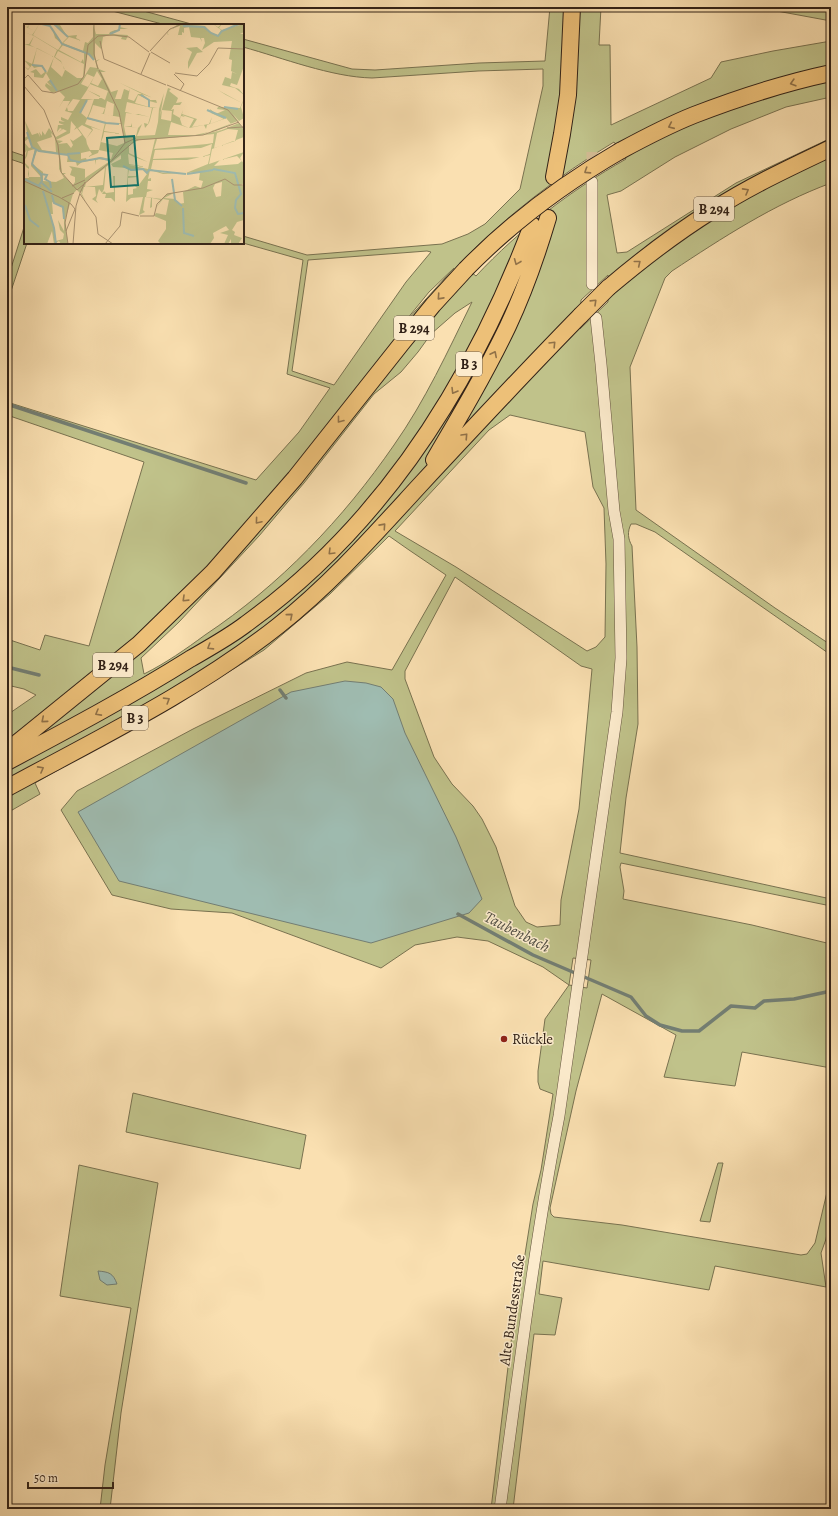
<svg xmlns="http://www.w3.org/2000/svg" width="838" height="1516" viewBox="0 0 838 1516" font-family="Alegreya,serif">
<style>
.green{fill:#c0c28a;stroke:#797250;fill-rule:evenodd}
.water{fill:#9fbcb1;stroke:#737e73}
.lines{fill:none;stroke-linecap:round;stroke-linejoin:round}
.stream{stroke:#737e73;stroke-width:3.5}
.minor-tunnel{stroke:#d2ba92;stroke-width:11;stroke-dasharray:11 5.5;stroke-linecap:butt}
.minor-casing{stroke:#64523e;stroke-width:12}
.highway-casing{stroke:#322217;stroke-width:18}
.minor{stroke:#fcebcc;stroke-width:11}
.highway{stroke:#edc078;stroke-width:16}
.highway-bridge-casing{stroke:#322217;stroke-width:18;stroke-linecap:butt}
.highway-bridge{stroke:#edc078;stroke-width:16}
.oneway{stroke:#907148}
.poi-dot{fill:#8f2418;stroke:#fcebcc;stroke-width:1.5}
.labels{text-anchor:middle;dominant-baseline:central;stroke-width:3;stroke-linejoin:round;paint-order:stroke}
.shield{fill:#fcebcc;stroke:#6f5e4d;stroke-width:1}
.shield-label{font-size:14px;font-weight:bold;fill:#322217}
.poi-label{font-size:15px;fill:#322217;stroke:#fcebcc;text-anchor:start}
.street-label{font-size:15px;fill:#322217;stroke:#fcebcc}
.water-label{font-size:16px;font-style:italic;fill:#535045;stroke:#fcebcc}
.inset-river{fill:none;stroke:#9fbcb1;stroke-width:2}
.inset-road{fill:none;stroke:#aa9473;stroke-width:1}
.view{fill:#0f766e;fill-opacity:0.15;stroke:#0f766e;stroke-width:2}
.inset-edge{fill:none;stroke:#322217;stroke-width:2}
</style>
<rect width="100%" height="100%" fill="#fae0b1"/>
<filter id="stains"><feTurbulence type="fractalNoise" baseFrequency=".005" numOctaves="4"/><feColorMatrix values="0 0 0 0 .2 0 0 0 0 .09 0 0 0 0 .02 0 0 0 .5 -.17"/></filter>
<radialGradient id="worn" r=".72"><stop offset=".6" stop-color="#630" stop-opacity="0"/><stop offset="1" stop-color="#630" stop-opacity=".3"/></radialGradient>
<path class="green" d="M97,7H129L195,25H166Z
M550,7H601L599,45H610L611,125L711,78L721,62L773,51L831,41V97L786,107L731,129L675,157L621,191L607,195L617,253L627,252L736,183L831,138V183C774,204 722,238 672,271L665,278L630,367L636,510L775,608L831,645V655L655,532L636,524H631C627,532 628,539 632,546L637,647L638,724L626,798L620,853L831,899V906L621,863L620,867L624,891L623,899L752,925L831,944V1068L742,1052L735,1086L664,1077L676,1035L602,994L576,1091L550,1208L551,1214L554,1217L622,1225L801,1255L807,1254L815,1243L831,1175V1211L826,1239L821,1253L826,1287L715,1266L709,1290L543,1261L539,1294L562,1298L555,1335L534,1334L513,1509H491L511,1342L533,1204L541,1170L553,1094L540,1089L538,1082V1071L545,1019L569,985L543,967L488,941L457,937L415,945L381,968L232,913L171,909L112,895L61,810L77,791L193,729L306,673L347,662L392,670L446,575L409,550L389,536L330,594L264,650L188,697L35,783L40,794L7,813V793L138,710L7,781V770L131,702L247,633L241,623L29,745L19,731L7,739V715L36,695L24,689L7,685V639L40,650L45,635L89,646L144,462L7,415V402L256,480L299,432L330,388L287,374L303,260L243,243V236L307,255L442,244L468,234L485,224L520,189L543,86V69L478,71L372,78C331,77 283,58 243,47V39L352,69L375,70L479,63L545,61ZM614,142L626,159C570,191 520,229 476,276L460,263C506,216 558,176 614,142ZM427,251L431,252L406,282L334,385L292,371L308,260ZM454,268L398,330L429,292ZM608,275V302L580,329L581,300ZM472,302C448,351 425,401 394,445C343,519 280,585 205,635C186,649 166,663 144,674L141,658L179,622L259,536L304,483L374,394L401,372L418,352L431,334L455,313ZM510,415L585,432L593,487L604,508L606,564L605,637L596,647L587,651L456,567L395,531L489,430ZM455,577L581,666L592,669L579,809L561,900L560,925L537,927L526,922L515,906L496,847L482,819L473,806L452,784L434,757L405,679V671ZM573,958L591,960L587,988L569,985Z
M755,7H808L831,11V21Z
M7,150L25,156V164L7,158Z
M25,224V243H27L7,303V281Z
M133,1093L306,1135L300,1169L126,1132Z
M718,1163H723L710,1222L700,1221Z
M79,1165L158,1183L121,1413L110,1509H100L105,1465L131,1308L60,1296Z"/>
<path class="water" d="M345,681L366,683L381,687L393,699L405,733L456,837L482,899L469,913L371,943L119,881L78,812L291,692Z
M98,1271C109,1272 113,1273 117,1284L107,1285L100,1280Z"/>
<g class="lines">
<path class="stream" d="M7,404L246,483
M7,667L39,675
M280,690L286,698
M458,914L533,955L631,997L646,1016L660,1025L682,1031H699L731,1006L755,1008L764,1001L794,999L831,991"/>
<path class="minor-tunnel" d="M592,152V174"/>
<defs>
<path id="minor" d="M592,284V182
M500,1509C518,1378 534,1246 559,1116L617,712L621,658L619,539L614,511L601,364L596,318"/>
<path id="highway" d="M620,151C644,138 669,125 694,115C738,98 784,83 831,73
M554,177L562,134L568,95L572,7
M608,288C641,260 676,233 713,210C750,186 791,167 831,148
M434,460C460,416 486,372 508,326C524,292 537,255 548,218
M7,751L139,644L213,572L295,478L402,343L433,305L466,269
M7,762C69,729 131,696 190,659C209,648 229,637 246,624C383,525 473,382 532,225
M7,788C99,738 196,691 278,626C332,583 374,535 420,485C473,428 526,371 581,315"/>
</defs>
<use href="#minor" class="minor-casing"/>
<use href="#highway" class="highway-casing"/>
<use href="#minor" class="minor"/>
<use href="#highway" class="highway"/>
<defs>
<path id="highway-bridge" d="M466,269C512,222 563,184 620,151
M581,315L608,288"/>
</defs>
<use href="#highway-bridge" class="highway-bridge-casing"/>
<use href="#highway-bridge" class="highway-bridge"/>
</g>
<defs><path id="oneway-chevron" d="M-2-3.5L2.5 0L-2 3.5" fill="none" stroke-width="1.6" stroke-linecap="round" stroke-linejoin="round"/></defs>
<g class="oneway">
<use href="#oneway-chevron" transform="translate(793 83) rotate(164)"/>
<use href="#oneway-chevron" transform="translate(671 126) rotate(156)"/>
<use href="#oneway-chevron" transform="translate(587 171) rotate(147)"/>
<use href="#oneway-chevron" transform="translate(746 191) rotate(-29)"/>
<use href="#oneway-chevron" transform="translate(517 262) rotate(112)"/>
<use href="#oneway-chevron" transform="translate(638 263) rotate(-39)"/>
<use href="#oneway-chevron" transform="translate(440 297) rotate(132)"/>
<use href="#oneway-chevron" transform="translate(594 302) rotate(-44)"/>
<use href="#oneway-chevron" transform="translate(553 344) rotate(-46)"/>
<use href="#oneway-chevron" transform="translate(494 354) rotate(-63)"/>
<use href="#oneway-chevron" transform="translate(454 391) rotate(121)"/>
<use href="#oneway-chevron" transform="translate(340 420) rotate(128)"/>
<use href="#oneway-chevron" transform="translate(465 436) rotate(-47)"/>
<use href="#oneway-chevron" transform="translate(258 521) rotate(130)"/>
<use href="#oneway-chevron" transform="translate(383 526) rotate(-48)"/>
<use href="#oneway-chevron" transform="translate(331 552) rotate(135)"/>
<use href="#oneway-chevron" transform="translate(185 599) rotate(136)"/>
<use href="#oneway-chevron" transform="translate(290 616) rotate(-40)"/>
<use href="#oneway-chevron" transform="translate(210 647) rotate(148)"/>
<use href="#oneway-chevron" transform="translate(167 700) rotate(-32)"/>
<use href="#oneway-chevron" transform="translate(98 713) rotate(151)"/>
<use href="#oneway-chevron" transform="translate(44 720) rotate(140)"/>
<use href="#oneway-chevron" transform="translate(41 769) rotate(-29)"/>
</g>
<circle class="poi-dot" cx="504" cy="1039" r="4"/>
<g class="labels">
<g class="shield">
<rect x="694" y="197" width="40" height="24" rx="3"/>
<rect x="394" y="316" width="40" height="24" rx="3"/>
<rect x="456" y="352" width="26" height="24" rx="3"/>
<rect x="93" y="653" width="40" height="24" rx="3"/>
<rect x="122" y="706" width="26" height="24" rx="3"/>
</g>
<g class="shield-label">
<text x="714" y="209">B 294</text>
<text x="414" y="328">B 294</text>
<text x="469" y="364">B 3</text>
<text x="113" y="665">B 294</text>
<text x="135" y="718">B 3</text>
</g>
<g class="poi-label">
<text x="512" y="1039">Rückle</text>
</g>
<g class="street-label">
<text transform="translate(512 1310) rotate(-82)">Alte Bundesstraße</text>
</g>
<g class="water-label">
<text transform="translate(517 932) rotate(27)">Taubenbach</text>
</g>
</g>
<g transform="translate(24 24)">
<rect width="220" height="220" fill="#fae0b1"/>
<path d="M15,0L13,4L25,10L13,4L9,11L34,26L38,20L31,14L29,7L25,2L17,0L26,2L38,19L44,13L30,0L36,1L43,12L53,11L52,14L58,17L45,13L39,19L59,27L61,18L64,19L69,13V0L72,10H85L86,8L91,6H95L96,0V3L104,5H96L95,6L86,10L104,11L102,16L97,15L98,13L85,11L79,13L77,25L71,19V36L63,30L60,53L66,43L73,44L71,37L76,35L72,38L75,45L82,48H77L87,68L94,66L91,75H97L100,65L105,67L106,64L96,59L129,74L118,70L125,76H132L133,79L125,77V83L133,84H129L126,96L134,98L135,85L140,69L136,92L144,64L147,65L145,67L154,74L152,79L158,78L156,81H150L147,86L150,85L149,90L156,94L159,86L158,90L173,95L168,103L185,100L188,93L186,100L200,95L187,89L186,85L192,90L201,86L193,85L194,83L216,84L218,79L202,71L194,66L218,79L220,75L217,83L220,94L215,97L209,90L214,97L177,111L198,106L187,110L193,108L215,99L220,106V113L188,125L185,140L220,128L216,134L220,140V159L217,161L220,162V196L213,198L208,206L211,208L210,211L218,214L214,220H207V215L204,220H200L204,211L196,209L205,206L202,202L189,209L190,214L186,220H137L134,217L142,205V197L130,192L132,189L142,191L145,176L139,175L132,184L137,176L128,174V183L126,184L127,174L121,173L119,186L121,188L115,191L119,173L107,174L102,178L104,144L89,143L87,140L97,135V131L82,143L80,165L78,169L75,165L72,176L74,179L68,175L72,172L71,163H60L58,170L62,178L57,170L58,167L56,169L53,166L57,161L49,170L41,196L44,220H37L35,217L30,220L28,207L23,220H0V154H5L4,150L5,145L2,143L0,138L5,143V153H17L7,142L11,125L4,127L3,132L0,137L3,126L0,130V118L5,124L8,123L5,114L0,118V114L4,112L3,108L0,109L3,108L1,97L8,111L14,109L16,113L15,108L18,112V107L21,111L25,104L32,113L43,107L39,105L34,109L38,105L36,104L33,108L34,101H40L35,99V97L41,98L37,96V93L44,96L48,89L41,87L46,77H39L34,85L41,73L35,67L28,69L21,62L22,59L28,63L23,58L26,56L22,49L19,54L10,53V49L6,48L12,45L17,51L21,48L18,42L10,44L8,41L4,46L0,42L4,45L6,43L0,36L8,40L13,24L0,20H5L10,12L0,8L8,11L11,7L0,2L3,3L5,1L4,4L11,7ZM10,12L33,26L30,33L6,21ZM39,21L60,29V39L59,35L57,38L35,26ZM13,24L30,33L23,49L18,42L9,41ZM34,27L60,40L59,54H53L40,45L37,37L31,33ZM30,33L37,38L41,46L38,53L27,43ZM73,47L78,55L74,62L67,59ZM63,50L70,53L64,63L57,60ZM66,60L84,67L81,76L63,66ZM106,64L118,70H114L110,77L104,75ZM63,66L76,72L75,75H57ZM114,71L125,76V83L111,79ZM49,75L56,76L49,87H44L43,83ZM70,75L66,87L63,94L57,89L63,76ZM83,77L90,80L89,92L80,90ZM103,78L128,84L126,93L101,88ZM69,81L81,84L79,89H77L84,91L82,99L64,94L67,87L74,89L67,87ZM138,86L148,87L147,97L137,95ZM102,89L114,90L113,96L114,90L126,93L124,100L120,99L121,104L125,99L126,96L134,98L131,111L113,112L118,100L114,104L108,103V99L107,102H100ZM84,91L96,93L97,99H82ZM158,91L170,95L165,104L158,101L156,95L157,92L161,93ZM202,94L207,100L194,106L171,111H144L147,98L165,104L180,101L182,105L183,101ZM63,95L81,99L79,107L61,100ZM47,97L52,103L50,106L53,104L58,111L49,117L46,115L49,121L47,124L43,119L34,120L39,117L32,116L46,109ZM82,99L98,100L99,110L80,107ZM58,101L68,106L62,115L54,104ZM100,102L114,104L112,112H102ZM67,103L79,107L75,126H66L63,120L62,115L69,106ZM204,105L214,106L211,117L190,124L193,109ZM80,108L100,110V115L79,113ZM27,109L31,113L32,128L18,126L13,118L28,113ZM190,110L189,119L183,120L130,125L133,115ZM79,113L100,115V119L93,122L77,118ZM131,115L124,145L105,141L123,143L105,140L104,130L112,134L111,136L113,134L124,138L105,129V121L115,116ZM188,120L186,130L177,133L129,135L131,126L177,124ZM75,126L89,129L87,135L76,133L63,137L62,134L57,135V129L66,127L68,130L64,133L74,129ZM13,127L35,130V145L40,154L32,158L19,157V148L8,140ZM36,130L44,131L43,138H52L53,142L58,138L71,136L72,141V136L75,135L86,137L61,154V145L45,142L48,145L46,151L51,153V158L49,161L39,151L42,149H38ZM186,131L184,140L162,149H139L127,145L129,136H163ZM213,132L218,137L214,140L190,142L196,136ZM81,144L79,161L61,163L62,158ZM105,145L109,147L119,145L123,150L114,162H111L113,164L109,165V170L104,171V154L113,153V148L112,152H104ZM126,146L139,150L176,148L175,156L179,157L177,164L171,162L159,168L160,179L155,180L151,175L140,174L150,169L143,170L138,175L122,173L123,168L129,166L123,165L124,157H127V154L124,155ZM198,158L197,172L192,173L189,164L191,160ZM28,178L38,183L40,196V207L34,196L36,206L40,210L39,215L32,217L27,190H29ZM153,0L181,2L187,9L194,11L197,6L189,0L194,3L198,0L195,4L198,6L220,0V8L216,10H220V42L213,61L207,59L206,62L215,65L220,59L215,65L220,71L211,64L198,61L201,53L207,55L208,48L213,50L207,47L208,36L205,35L208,17L190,18L178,26L181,19L180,14H177L178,18L176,14L167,13L165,3L160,4V9L158,8V11H154L153,15L156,2L147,5L143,9L145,11L143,10L145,7L154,0ZM173,23L179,28L173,29L164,45V38L168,28L162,24ZM89,152H91V178L87,174H81L82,170H78L80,167L82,169L90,168Z" fill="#c0c28a" fill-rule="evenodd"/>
<path class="inset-river" d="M18,0L26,2L38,20L65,30L70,36M30,0L44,13M159,2L180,3L187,9L194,12L198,7L215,0M86,10L95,6L96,0M8,41L18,42L22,48M26,56L33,67M117,71L125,76V83M200,83L214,85M183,86L202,94M56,89L63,76M63,94L82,99M82,99L95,100M3,108L8,123L15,127L44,131L46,136M12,125L8,140L17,150L18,157L15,161M43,130L56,129M46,136L55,138L76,134L85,136M99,142L107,146L119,145L123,149L125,146L162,150M189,145L211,149L217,170L212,176L211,184L214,190L220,189M17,150L23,151L21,155L26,158L27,164M163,150L189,146M0,155L17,163M148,155L151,176L158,182M18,159L28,168M19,167L30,204L32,220M28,171L30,179L39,183L40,195M1,181L6,196L15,203M159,184L160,209L170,212"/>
<path class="inset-road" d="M70,0V30L74,45M76,17L80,35L142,61M64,21L74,12L90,11L105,13L125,28M126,27L146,5L158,0M127,28L146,39M75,46L95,88L101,119M151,49L173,52L185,40L194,24L220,25M117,50L126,29M150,50L160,60L156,67M0,55L4,51L18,67L30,69L54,60L60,52L64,21M143,61L204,86L220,105M0,62L20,86L34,121L37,148L53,166M203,104L219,103M88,136L101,119L112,114M0,157L35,173M48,162L61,156M53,166L112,116L179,111L215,98M56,169L61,158M56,170L72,193L74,210L89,220M35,173L47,180L51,185L42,207M38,174L50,169M116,192H130L133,180L143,170L179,164L201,155L210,161H220M44,220L41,199L45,179M49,220L52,182L56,169M81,220L96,202L98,188L115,192"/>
<path class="view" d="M110,112L114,161L87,163L83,114Z"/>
<rect width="220" height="220" class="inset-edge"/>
</g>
<rect width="838" height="1516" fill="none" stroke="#fae0b1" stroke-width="24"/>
<rect x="8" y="8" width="822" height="1500" fill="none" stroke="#322217" stroke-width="2"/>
<rect x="12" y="12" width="814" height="1492" fill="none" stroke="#322217"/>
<path d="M28 1482v6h85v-6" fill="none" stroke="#322217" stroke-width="2"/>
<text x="34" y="1482" font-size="12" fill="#322217" stroke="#fcebcc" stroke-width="3" paint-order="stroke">50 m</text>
<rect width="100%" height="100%" filter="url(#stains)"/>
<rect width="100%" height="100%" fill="url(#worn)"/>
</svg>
